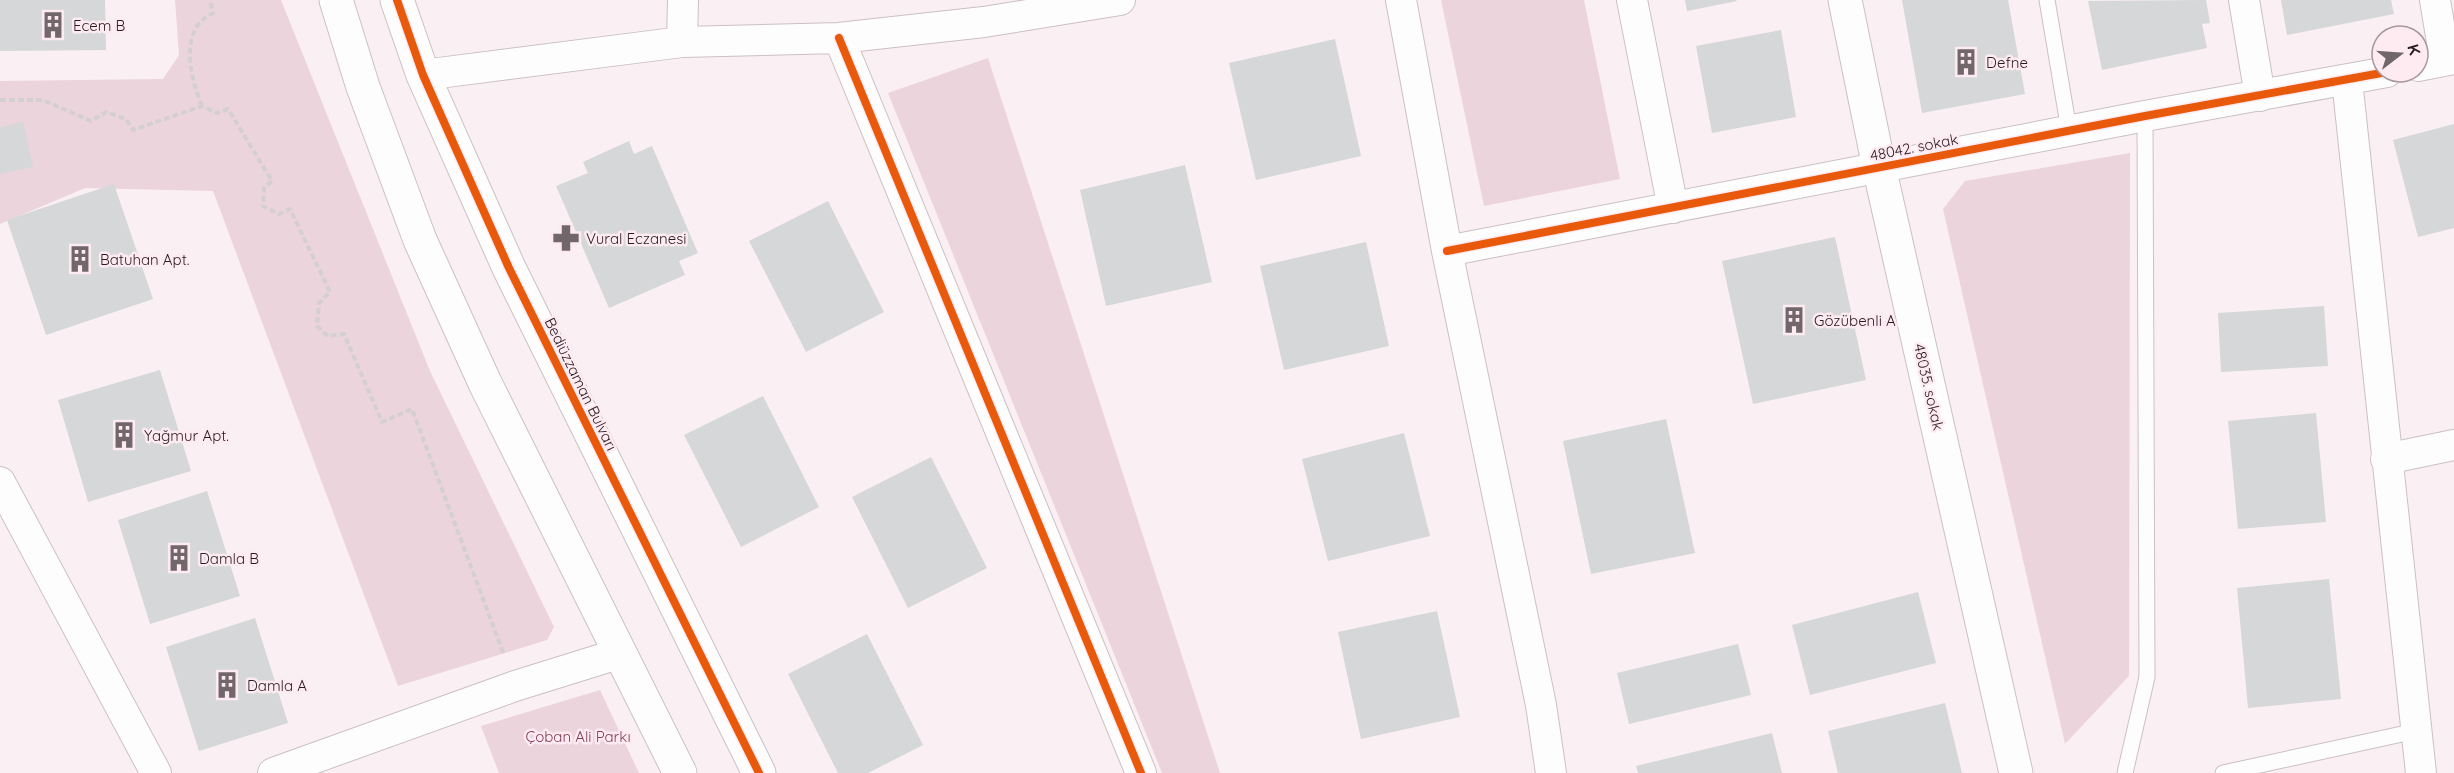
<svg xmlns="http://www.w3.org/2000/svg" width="2454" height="773" viewBox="0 0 2454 773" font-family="Quicksand,sans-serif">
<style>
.green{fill:#ecd4dc}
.building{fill:#d5d7d8}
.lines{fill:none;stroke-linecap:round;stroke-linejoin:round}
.lane-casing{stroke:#cbc0c4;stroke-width:17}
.street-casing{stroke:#cbc0c4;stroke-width:32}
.secondary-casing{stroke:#cbc0c4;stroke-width:35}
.path{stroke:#d4d0d1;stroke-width:4;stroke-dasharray:6 3;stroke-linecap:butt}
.lane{stroke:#fefdfd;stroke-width:15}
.street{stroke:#fefdfd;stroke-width:30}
.secondary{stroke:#fefdfd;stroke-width:33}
.cycleway-casing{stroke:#feebf2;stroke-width:11}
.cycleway{stroke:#e8590c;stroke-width:8}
.labels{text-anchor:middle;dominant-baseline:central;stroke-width:5;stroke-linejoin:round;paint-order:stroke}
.poi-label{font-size:15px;fill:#271c20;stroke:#feebf2;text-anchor:start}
.street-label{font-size:15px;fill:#271c20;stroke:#feebf2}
.park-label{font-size:15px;fill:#813c5a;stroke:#feebf2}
</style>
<rect width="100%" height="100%" fill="#faeff3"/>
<path class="green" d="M175,0H281L430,371L554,627L547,640L398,686L213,191L85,188L0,224V81L163,79L179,55Z
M1441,0H1584L1620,179L1484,206Z
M988,58L1220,773H1162L888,93Z
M2130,153L2129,676L2065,744L1943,209L1965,181Z
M600,690L639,773H499L481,726Z"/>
<path class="building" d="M0,0H105L106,50L0,51Z
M1685,0H1736L1737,1L1687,11Z
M1902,0H2008L2025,94L1922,113Z
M2206,0L2210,23L2202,24L2207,48L2102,70L2088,1Z
M2281,0H2391L2394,14L2287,35Z
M1781,30L1796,117L1712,133L1696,46Z
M1335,39L1361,156L1256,180L1229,63Z
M23,122L33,167L0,174V127Z
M2454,124V228L2418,237L2393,140Z
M629,141L634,154L652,146L698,253L679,261L685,275L609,308L556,186L588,173L583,162Z
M1185,165L1212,282L1106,306L1080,190Z
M114,184L153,299L46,335L7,220Z
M828,201L884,312L806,352L749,241Z
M1835,237L1866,380L1753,404L1722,261Z
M1366,242L1389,346L1284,370L1260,266Z
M2324,306L2328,366L2221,372L2218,313Z
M160,370L191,471L88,502L58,400Z
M763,396L819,507L741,547L684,435Z
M2316,413L2326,522L2238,529L2228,421Z
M1666,419L1695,553L1591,574L1563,441Z
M1404,433L1430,536L1328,561L1302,459Z
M931,457L987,568L908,608L852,497Z
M207,491L240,596L150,624L118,520Z
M2329,579L2341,699L2248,708L2237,588Z
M1918,592L1936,663L1810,695L1792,625Z
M1437,611L1460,717L1361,739L1338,632Z
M255,618L288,723L199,751L166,647Z
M867,634L923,745L868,773H838L788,674Z
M1738,644L1751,695L1629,724L1617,673Z
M1945,703L1962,773H1838L1828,731Z
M1772,733L1782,773H1638L1636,766Z"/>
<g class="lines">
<defs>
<path id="lane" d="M2047,0L2069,130
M2125,773L2147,677L2145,116
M2223,773L2416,731"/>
<path id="street" d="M1401,0L1447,251L1541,705L1551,773
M1632,0L1673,208
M2244,0L2260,96
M2435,0L2445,60
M839,38L1141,773
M682,42L683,0
M2418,66L2454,59
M423,75L682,42L839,38L984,22L1120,0
M2347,80L2421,773
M1447,251L2145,116L2387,72
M2386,459L2454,445
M0,482L156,773
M273,773L515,686L621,653"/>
<path id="secondary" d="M336,0L363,87L420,240L485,383L680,773
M397,0L423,75L509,268L759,773
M1845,0L1879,167L2016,773"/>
</defs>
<use href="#lane" class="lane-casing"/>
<use href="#street" class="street-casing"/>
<use href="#secondary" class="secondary-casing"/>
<path class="path" d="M0,100H43L91,121L106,112L126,119L133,130L202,106L217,113L228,109L272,181L264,188L263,206L279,214L290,209L330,292L319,303L317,326L328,336L344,334L382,422L412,409L504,655
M202,106C190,78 178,29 213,13L210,0"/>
<use href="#lane" class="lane"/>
<use href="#street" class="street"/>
<use href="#secondary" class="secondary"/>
<defs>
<path id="cycleway" d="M397,0L423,75L509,268L759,773
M839,38L1141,773
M1447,251L2145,116L2387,72"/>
</defs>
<use href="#cycleway" class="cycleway-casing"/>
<use href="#cycleway" class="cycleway"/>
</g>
<defs>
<symbol id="building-bare" viewBox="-9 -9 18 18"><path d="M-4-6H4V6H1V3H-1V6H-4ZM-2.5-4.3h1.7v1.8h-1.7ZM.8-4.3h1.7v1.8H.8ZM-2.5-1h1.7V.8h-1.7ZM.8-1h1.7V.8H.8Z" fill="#71666a" stroke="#feebf2" stroke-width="2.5" paint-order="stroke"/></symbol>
<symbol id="pharmacy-bare" viewBox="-9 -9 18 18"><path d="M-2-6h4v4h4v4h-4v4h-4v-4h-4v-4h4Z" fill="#71666a" stroke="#feebf2" stroke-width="2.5" paint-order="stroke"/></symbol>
</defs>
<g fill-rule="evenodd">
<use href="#building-bare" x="34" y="6" width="38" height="38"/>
<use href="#building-bare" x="1947" y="43" width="38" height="38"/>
<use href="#pharmacy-bare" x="547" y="219" width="38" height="38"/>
<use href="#building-bare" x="61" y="240" width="38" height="38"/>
<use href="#building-bare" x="1775" y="301" width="38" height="38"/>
<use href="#building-bare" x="105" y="416" width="38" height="38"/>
<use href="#building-bare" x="160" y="539" width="38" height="38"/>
<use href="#building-bare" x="208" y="666" width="38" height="38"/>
</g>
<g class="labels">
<g class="poi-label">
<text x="73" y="25">Ecem B</text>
<text x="1986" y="62">Defne</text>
<text x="586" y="238">Vural Eczanesi</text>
<text x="100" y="259">Batuhan Apt.</text>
<text x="1814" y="320">Gözübenli A</text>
<text x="144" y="435">Yağmur Apt.</text>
<text x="199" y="558">Damla B</text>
<text x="247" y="685">Damla A</text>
</g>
<g class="street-label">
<text transform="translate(1914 147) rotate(-11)">48042. sokak</text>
<text transform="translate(581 384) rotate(64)">Bediüzzaman Bulvarı</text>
<text transform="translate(1929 387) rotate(77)">48035. sokak</text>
</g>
<g class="park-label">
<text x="578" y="736">Çoban Ali Parkı</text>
</g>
</g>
<g transform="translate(2400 54) rotate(73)"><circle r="28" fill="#feebf2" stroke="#a8989e" stroke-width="1.5"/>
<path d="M0-4.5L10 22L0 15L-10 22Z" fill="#71666a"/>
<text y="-9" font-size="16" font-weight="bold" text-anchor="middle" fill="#271c20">K</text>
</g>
</svg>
